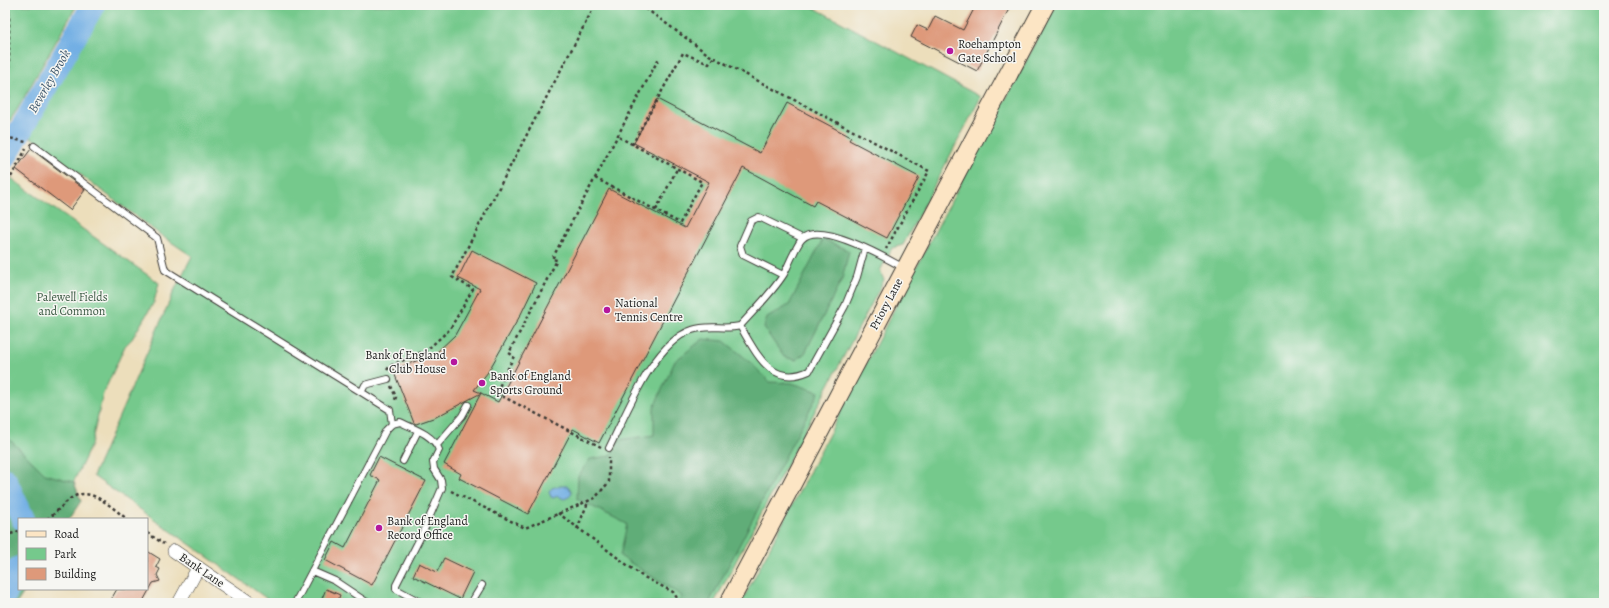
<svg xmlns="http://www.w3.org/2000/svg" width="1609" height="608" viewBox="0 0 1609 608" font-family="Alegreya,serif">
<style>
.green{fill:#75c98c;stroke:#487254}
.forest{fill:#60ad78;stroke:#3e644a}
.water{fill:#72afe4;stroke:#476680}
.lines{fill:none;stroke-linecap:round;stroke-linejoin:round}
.river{stroke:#72afe4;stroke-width:24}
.building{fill:#de997a}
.lane-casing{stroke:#3b3934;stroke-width:8}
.street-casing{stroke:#3b3934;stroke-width:14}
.secondary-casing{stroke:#3b3934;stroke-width:20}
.path{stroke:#3b3934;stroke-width:2.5;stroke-dasharray:3 3;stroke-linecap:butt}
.lane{stroke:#fff;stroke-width:6}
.street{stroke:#fff;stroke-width:13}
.secondary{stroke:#fce5c4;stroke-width:18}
.poi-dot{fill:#b5179e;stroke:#f6f6f2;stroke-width:1.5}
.labels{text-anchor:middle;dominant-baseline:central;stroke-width:3;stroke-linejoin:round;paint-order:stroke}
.poi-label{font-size:12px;fill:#1c1c1c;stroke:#f6f6f2;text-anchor:start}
.park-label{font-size:12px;fill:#3b5943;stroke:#f6f6f2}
.street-label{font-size:12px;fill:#1c1c1c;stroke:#f6f6f2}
.water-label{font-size:13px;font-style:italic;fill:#3e576c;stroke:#f6f6f2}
</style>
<rect width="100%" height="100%" fill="#f6f6f2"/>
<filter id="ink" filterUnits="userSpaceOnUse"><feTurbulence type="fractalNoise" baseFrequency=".025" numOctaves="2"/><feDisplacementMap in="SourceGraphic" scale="8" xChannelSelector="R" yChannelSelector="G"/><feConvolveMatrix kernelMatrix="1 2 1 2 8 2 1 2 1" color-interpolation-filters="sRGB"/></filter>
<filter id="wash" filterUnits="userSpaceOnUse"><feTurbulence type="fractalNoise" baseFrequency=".012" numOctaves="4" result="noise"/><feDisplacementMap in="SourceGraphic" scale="16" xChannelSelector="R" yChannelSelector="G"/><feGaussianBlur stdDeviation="0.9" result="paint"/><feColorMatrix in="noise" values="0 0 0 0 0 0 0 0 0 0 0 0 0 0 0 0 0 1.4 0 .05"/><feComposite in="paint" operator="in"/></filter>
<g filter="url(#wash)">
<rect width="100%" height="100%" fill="#ecdebb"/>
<path class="green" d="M5,5H77L17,110L5,128Z
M105,5H809L981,97L903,245L892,248L880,271L884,280L714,603H273L93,476L174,291L192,256L162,236L28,135Z
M1056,5H1604V603H741L933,235Z
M5,174L159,283L154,302L132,339L125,346L103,394L91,445L65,500L19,519L5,559Z"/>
<path class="forest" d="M823,239L849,251L842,279L805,353L796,360L784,357L764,328L767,318L789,305Z
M703,339L724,341L749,361L770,382L792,383L819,392L709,603H678L682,596L620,556L627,524L577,499L578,476L590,459L610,456L619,440L654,435V407L675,361Z
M5,435L45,474L74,482L81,501L69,519H19V589H26L17,603H5Z"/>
<path class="water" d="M559,486H568L572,492L569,497L564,499L558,496L553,498L551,497L549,492L552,488Z"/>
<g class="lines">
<path class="river" d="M5,157L93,5
M5,480L23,519
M5,594L19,568"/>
</g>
<g id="blocks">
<path class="building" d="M976,5H1011L977,71L911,37L917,25L928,30L935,16L963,30Z
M657,99L760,153L787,103L851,137L849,140L919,177L887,238L816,201L813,206L743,168L599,443L573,429L528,514L459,478L461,474L444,464L481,393L498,402L609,189L685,228L709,182L634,143Z
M31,149L85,190L70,210L16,169Z
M472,250L536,283L521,314L488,372L474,390L481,393L436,417L416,424L414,423L393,370L436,353L455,335L480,289L458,278Z
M379,457L426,481L372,585L325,560L334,542L345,548L380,480L370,475Z
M147,551L160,559L156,567L160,569L157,575L160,581L153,583L142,603H109L117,589H147Z
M444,558L473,572L460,599L413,576L419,563L437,572Z
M326,589L340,595L337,603H320Z"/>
</g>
</g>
<g filter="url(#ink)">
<use href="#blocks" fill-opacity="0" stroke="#3b3934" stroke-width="1"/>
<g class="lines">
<defs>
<path id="lane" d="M34,146L157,238L165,270L390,410L392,424
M783,275L743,255L740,246L751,221L759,217L802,238
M740,326C755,309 772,293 784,274C788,266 797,244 802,239C819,220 886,258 904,268
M362,391L365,385L388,379
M437,445L462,416L468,405
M609,448C627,413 653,343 692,330C708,324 724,330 740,326C757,354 771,388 809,371L845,306L857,277L865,248
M403,461L418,431
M312,571L335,581L368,603
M295,603L386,430L392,424L400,422C413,428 434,435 439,450L433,462L434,469L441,480L442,488L423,532L396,585V589L422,603
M471,603L482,585"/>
<path id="street" d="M174,551L250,603
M179,603L198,568"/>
<path id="secondary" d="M729,603L1045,5"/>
</defs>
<use href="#lane" class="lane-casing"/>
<use href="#street" class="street-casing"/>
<use href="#secondary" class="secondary-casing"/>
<path class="path" d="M641,5L709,55L929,171L886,249
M5,116L9,97V5
M5,137L26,142
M632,145L683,53L709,64L714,57
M11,177L26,149
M595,178L680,223L702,182L617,136
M656,210L677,169
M387,370L390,366L427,350L450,329L473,289L452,277L595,5
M391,386L396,397L394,402
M601,447L496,393L514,356L509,353L557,260L552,259L659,58
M451,491L525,528L595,498L609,482V457
M558,513L642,576L673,592L677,598L676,603
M47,519C57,513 63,503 73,497C92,486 113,509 127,519
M577,529L589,500
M147,533L164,544
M5,536L19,531"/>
<use href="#lane" class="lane"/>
<use href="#street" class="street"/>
<use href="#secondary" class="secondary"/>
</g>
</g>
<g class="poi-dot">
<circle cx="950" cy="51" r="4"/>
<circle cx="607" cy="310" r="4"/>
<circle cx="454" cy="362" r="4"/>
<circle cx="482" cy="383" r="4"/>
<circle cx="379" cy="528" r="4"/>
</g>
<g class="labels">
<g class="poi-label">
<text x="958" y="44">Roehampton<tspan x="958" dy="14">Gate School</tspan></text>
<text x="615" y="303">National<tspan x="615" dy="14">Tennis Centre</tspan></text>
<text x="446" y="355" text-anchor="end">Bank of England<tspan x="446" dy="14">Club House</tspan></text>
<text x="490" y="376">Bank of England<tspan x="490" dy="14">Sports Ground</tspan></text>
<text x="387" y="521">Bank of England<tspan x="387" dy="14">Record Office</tspan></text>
</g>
<g class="park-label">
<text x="72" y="297">Palewell Fields<tspan x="72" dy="14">and Common</tspan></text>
</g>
<g class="street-label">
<text transform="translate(886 304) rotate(-62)">Priory Lane</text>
<text transform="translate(202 570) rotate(34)">Bank Lane</text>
</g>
<g class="water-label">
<text transform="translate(49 81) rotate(-60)">Beverley Brook</text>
</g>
</g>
<rect width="1609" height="608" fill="none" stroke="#f6f6f2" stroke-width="20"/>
<rect x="18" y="518" width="130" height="72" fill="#f6f6f2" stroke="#9f9f9c"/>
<rect x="26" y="531" width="20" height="6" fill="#fce5c4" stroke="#9f9f9c"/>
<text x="54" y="538" font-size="12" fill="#1c1c1c">Road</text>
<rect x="26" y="548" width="20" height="12" fill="#75c98c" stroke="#9f9f9c"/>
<text x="54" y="558" font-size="12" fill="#1c1c1c">Park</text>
<rect x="26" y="568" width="20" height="12" fill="#de997a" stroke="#9f9f9c"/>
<text x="54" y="578" font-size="12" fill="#1c1c1c">Building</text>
</svg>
